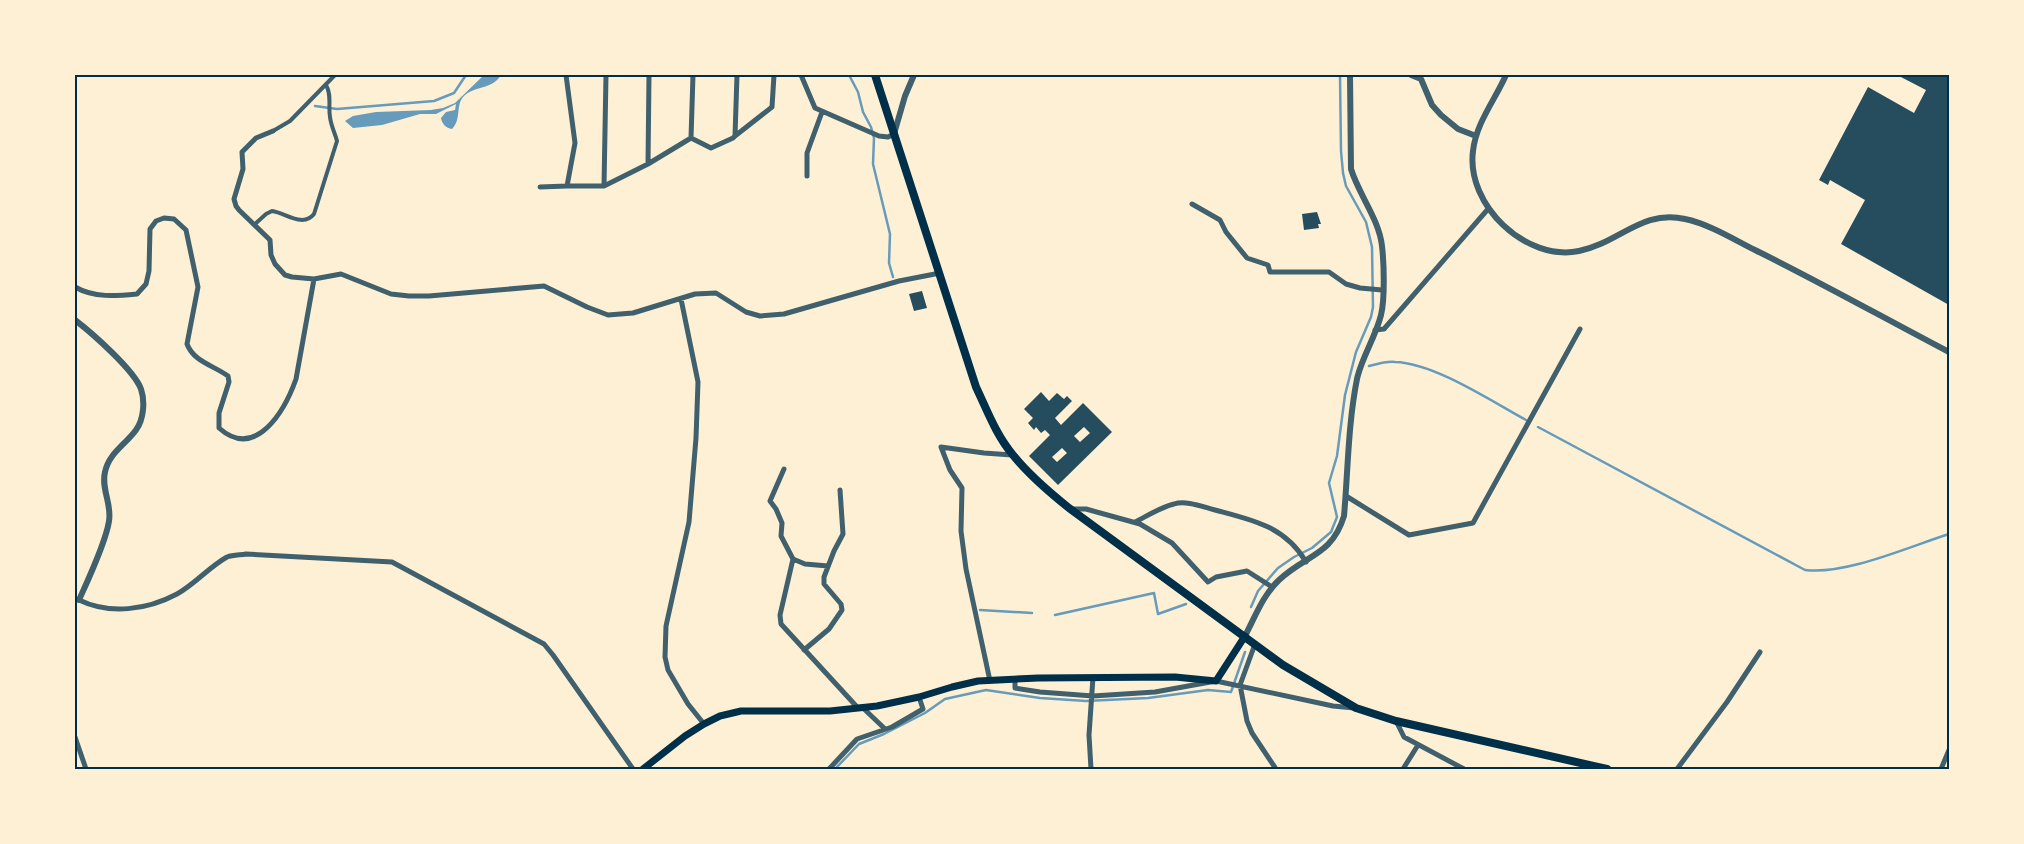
<svg xmlns="http://www.w3.org/2000/svg" width="2024" height="844" viewBox="0 0 2024 844" font-family="Barlow,sans-serif">
<style>
.water{fill:#669bbc}
.lines{fill:none;stroke-linecap:round;stroke-linejoin:round}
.stream{stroke:#669bbc;stroke-width:2.5}
.building{fill:#264d5e;fill-rule:evenodd}
.pedestrian{stroke:#3f606c;stroke-width:4}
.minor{stroke:#3f606c;stroke-width:5}
.tertiary{stroke:#3f606c;stroke-width:6}
.secondary{stroke:#003049;stroke-width:7}
.primary{stroke:#003049;stroke-width:8}
.neatline{fill:none;stroke:#003049;stroke-width:2}
</style>
<rect width="100%" height="100%" fill="#fdf0d5"/>
<path class="water" d="M484,75H501C492,90 476,85 464,96C455,105 462,119 452,129C446,128 442,124 441,118L446,112L455,110L456,104L436,114H420L382,125L353,128L345,121L353,116L376,112L431,110L443,108L455,103Z"/>
<g class="lines">
<path class="stream" d="M849,75L858,92L863,112L871,127L874,138L873,164L890,234L889,263L893,277
M315,106L337,109L434,101L454,93L466,75
M1369,366C1377,364 1387,361 1395,362C1434,363 1491,401 1526,420
M1538,427L1805,570C1846,575 1908,547 1949,534
M1251,607L1258,591L1278,568L1294,557L1312,548L1331,532L1337,517L1329,483L1337,456L1345,395L1356,352L1371,317L1373,307L1372,247L1366,222L1346,186L1343,173L1341,151L1340,75
M980,610L1032,613
M1055,615L1154,593L1158,614L1186,604
M835,769L859,744L884,734L925,713L945,699L986,690L1040,698L1086,701L1148,698L1208,690L1231,692L1245,652"/>
</g>
<path class="building" d="M1897,75H1949V305L1841,244L1865,200L1830,180L1828,185L1819,180L1868,87L1914,113L1926,90Z
M1317,212L1321,224H1318L1319,228L1304,230L1302,214Z
M922,291L927,308L914,311L909,294Z
M1041,392L1049,401L1057,393L1064,399L1067,396L1072,401L1055,418L1061,425L1083,403L1112,432L1058,485L1029,456L1050,435L1045,430L1041,433L1036,427L1034,430L1028,423L1033,418L1024,409ZM1084,427L1090,433L1080,442L1074,436ZM1062,448L1067,453L1057,462L1052,457Z"/>
<g class="lines">
<path class="pedestrian" d="M273,131L290,121L335,75
M255,224L266,214L272,211C286,213 303,228 314,214L337,141C335,133 331,126 330,117C328,106 332,95 326,85"/>
<path class="minor" d="M566,75L575,143L567,186H604L648,164L691,138L711,148L733,138L735,136L737,75
M801,75L815,108L879,136L888,137L894,134
M273,131L256,138L242,152L243,169L234,199L236,206L239,210L270,240L271,255L275,264L285,275L292,277L314,279L341,274L391,294L409,296H429L544,286L587,307L608,315L633,313L695,294L716,293L746,312L760,316L784,314L899,281L940,273
M735,136L772,107L774,75
M691,138L693,75
M648,164L649,75
M807,176V153L822,112
M604,186L606,75
M540,187L567,186
M1192,204L1220,220L1226,232L1247,258L1268,265L1270,272H1329L1346,284L1360,288L1382,290
M75,287C94,298 116,296 137,294L146,284L149,271L150,229L156,221L164,218L174,219L186,230L198,287L187,344C194,362 213,365 228,376L229,382L219,413V428C256,461 285,410 296,379L314,279
M681,299L698,382L696,438L689,522L666,626L665,657L668,670L688,704L704,724
M1375,330L1384,329L1488,209
M941,447L950,470L962,488L961,531L966,569L990,681
M941,447L984,453L1012,455
M784,469L770,501L776,509L782,523L781,536L793,559L780,615L781,624L858,708
M1346,496L1409,535L1473,523L1580,329
M1072,509H1086L1140,524L1172,543L1208,582L1216,577L1247,571L1272,587
M1135,522C1147,516 1161,507 1174,504C1186,500 1203,507 1215,510C1252,520 1285,526 1306,562
M793,559L805,564L828,566
M79,600C110,615 147,610 177,594C195,584 209,567 227,557C233,555 241,555 246,554L392,562L544,644L553,655L633,769
M1255,644L1240,685L1247,721L1252,733L1276,769
M804,650L829,629L842,610L841,604L824,584V577L834,551L843,534L840,490
M1015,679V688L1040,692L1093,696L1155,692L1216,681L1333,706L1354,708
M862,707L884,728
M1396,721L1404,737L1464,769
M75,737L86,769
M829,769L857,739L892,727L923,709L919,697
M1091,769L1089,735L1093,677
M1403,769L1418,745
M1677,769L1727,702L1760,652
M1941,769L1949,750"/>
<path class="tertiary" d="M1411,75L1421,79L1432,105L1441,115L1458,129L1476,136
M1506,75C1495,100 1476,123 1473,151C1466,205 1526,262 1579,251C1619,243 1642,209 1685,219C1709,224 1733,239 1755,250C1820,282 1884,318 1949,352
M894,134L905,96L914,75
M75,320C92,333 134,370 141,389C145,401 144,419 136,430C125,445 109,453 105,472C101,489 112,504 109,521C106,542 88,580 79,600
M1245,636C1255,617 1263,595 1279,580C1305,555 1332,556 1344,516C1348,471 1348,424 1357,379C1361,359 1376,336 1381,315C1385,299 1384,263 1382,246C1379,219 1359,195 1351,169L1350,75"/>
<path class="secondary" d="M643,769L685,736L704,724L720,716L741,711H830L877,706L919,697L952,687L978,681L1038,678L1175,677L1216,681L1245,636"/>
<path class="primary" d="M875,75L976,387C987,410 996,435 1013,455C1029,475 1049,492 1069,508L1283,665L1356,708L1396,721L1607,769"/>
</g>
<rect width="2024" height="844" fill="none" stroke="#fdf0d5" stroke-width="152"/>
<rect x="76" y="76" width="1872" height="692" class="neatline"/>
</svg>
